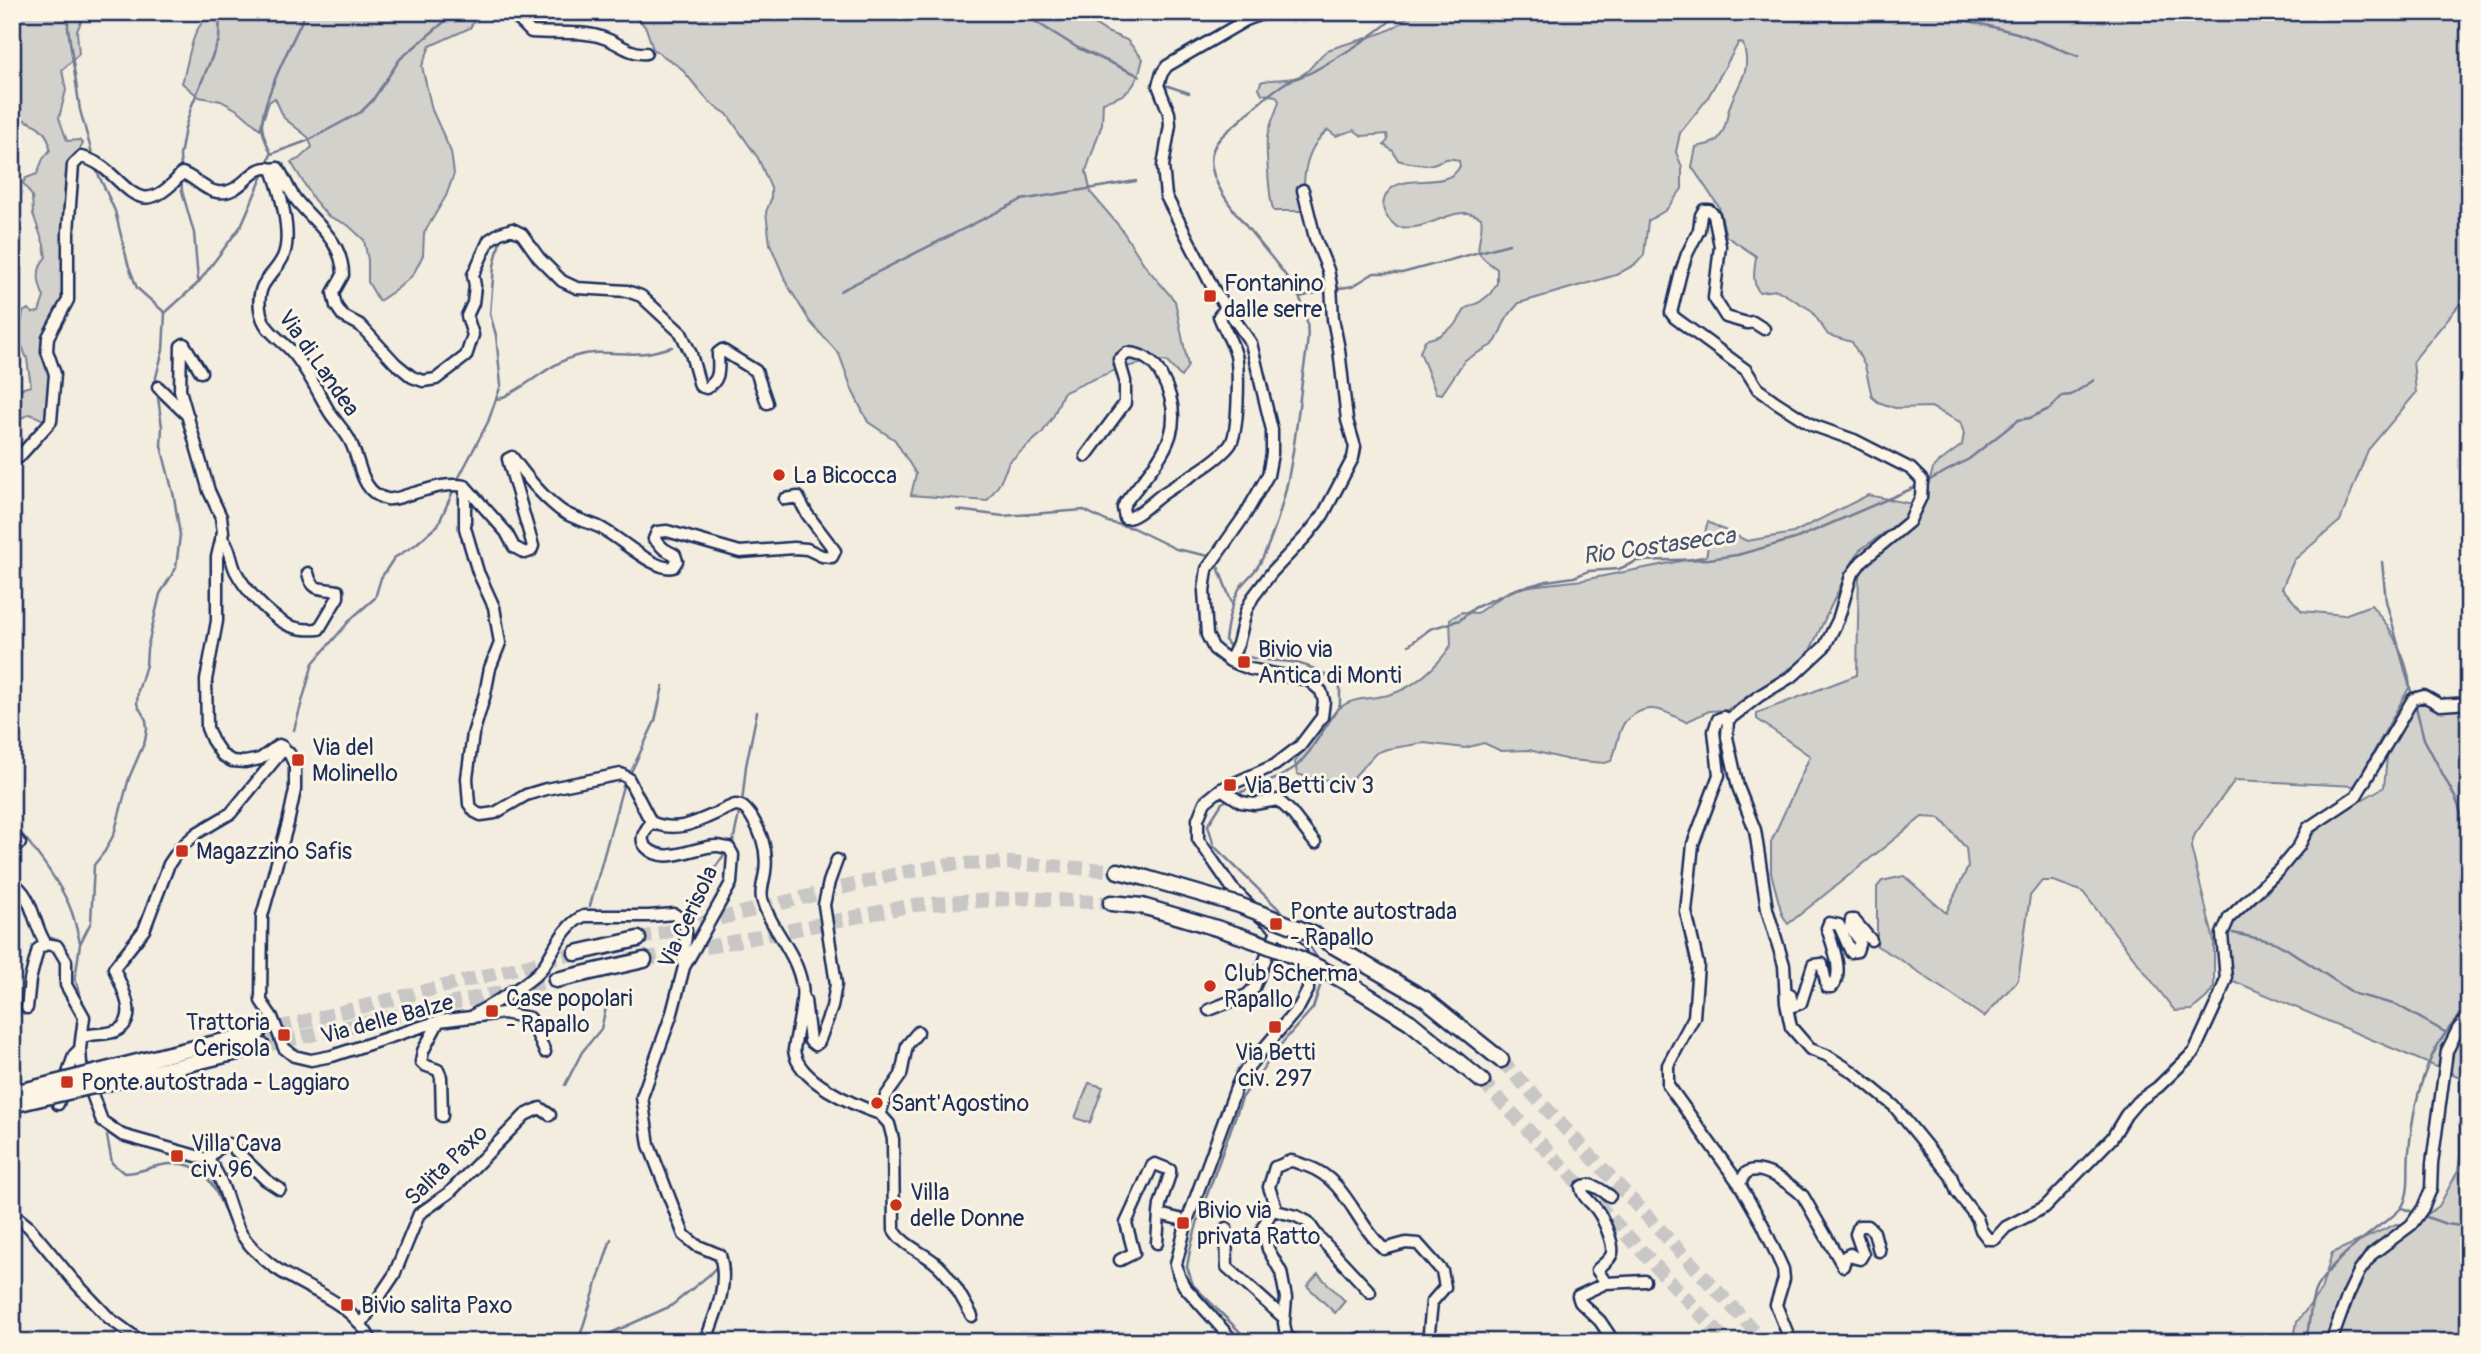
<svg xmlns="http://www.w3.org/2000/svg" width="2481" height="1354" viewBox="0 0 2481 1354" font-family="Pangolin,sans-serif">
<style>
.green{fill:#d3d1cc;stroke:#778095;stroke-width:2}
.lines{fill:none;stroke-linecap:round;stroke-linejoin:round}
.stream{stroke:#707a91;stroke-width:2.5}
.highway-tunnel{stroke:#c8c7c6;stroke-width:14;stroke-dasharray:14 7;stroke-linecap:butt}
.minor-casing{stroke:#1b2f5e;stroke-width:15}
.highway-casing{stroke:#1b2f5e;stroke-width:19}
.minor{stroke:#fcf5e5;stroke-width:10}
.highway{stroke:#fcf5e5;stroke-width:14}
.highway-bridge-casing{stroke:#1b2f5e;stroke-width:19;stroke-linecap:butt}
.highway-bridge{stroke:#fcf5e5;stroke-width:14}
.poi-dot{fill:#c8321e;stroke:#fcf5e5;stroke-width:2.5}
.labels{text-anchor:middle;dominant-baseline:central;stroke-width:6;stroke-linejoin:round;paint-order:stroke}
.poi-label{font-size:23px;fill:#1b2f5e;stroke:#fcf5e5;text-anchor:start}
.street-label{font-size:23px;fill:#1b2f5e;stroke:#fcf5e5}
.water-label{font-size:24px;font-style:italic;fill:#465478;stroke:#fcf5e5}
</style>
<rect width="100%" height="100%" fill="#f3ede0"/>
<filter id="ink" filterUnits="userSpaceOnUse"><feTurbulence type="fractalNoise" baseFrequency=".0143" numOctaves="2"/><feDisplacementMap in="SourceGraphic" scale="14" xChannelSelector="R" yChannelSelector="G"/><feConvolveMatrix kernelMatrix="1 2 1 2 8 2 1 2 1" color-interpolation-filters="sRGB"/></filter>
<g filter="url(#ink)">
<path class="green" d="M12,12H85L77,31L79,54L62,70L66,90L59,118L67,141L79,140L83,144L67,169L63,299L43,341V353L50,375V403L44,420L30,414L12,422V391L31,386L27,359L19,338L23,312L28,309L33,313L39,312L44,297C38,283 35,269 46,257L44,245L33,214L32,196L23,183L26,178L37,174L43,159L50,150C50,128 30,121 12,116V36L16,25L12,21Z
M213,12H479L470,28L430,46L422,66L432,110L451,152L454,174L446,196L424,233L423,255L413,275L397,289L379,301L368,282V260L364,240L348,225L328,216L314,200L291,162L299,159L312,147L308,137L284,118L275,98L269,102L260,129L239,111L221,101L199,97L182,83C190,58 190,27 213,12Z
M633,12H1076L1107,32L1127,40L1143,59C1136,87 1131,95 1103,102L1102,124L1086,171L1091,193L1120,227L1146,267L1175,301L1188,366L1181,377L1166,361C1126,362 1098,377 1063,393L1054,415L1042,433L1009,462L1000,483L987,501L911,495L916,474L895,440L868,422L853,392L839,354L810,322L787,284L770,244L766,212L771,199V188L758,158L727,114L709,102L681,68L653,49L646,28Z
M1412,12H2469V293L2413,361L2416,393L2368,450L2340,521L2294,560L2282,588L2302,611L2344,615L2371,605C2390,626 2408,658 2410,686L2355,786L2235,780L2195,834L2191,847L2214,941V987L2207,997L2192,1010L2175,1011L2083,892L2054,881H2042L2030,896L2018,980L1984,1017L1901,960L1877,946V887L1882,881L1904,876L1946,913L1968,867L1966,848L1940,818L1922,817L1788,924L1782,914L1771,873V842L1810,756L1757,719V713L1857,675L1859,569L1923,501L1934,466L1962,445L1964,433L1960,422L1931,407L1895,408L1878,402L1872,397L1865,366L1852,342L1828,335L1811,310L1777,290L1759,292C1751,281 1755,268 1756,256L1726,236L1719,207L1692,167L1696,147C1703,145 1712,145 1717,140C1727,130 1726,115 1731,103C1740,80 1752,71 1743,44L1739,42L1707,99L1680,133L1676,152L1682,167V189L1666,210L1648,221L1644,255L1636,264L1616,275L1519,303L1507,317L1496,341L1492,345L1465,360L1442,394L1436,393L1420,352L1425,340L1439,336L1456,324L1466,308L1480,302L1490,294L1497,283V269C1492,265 1482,259 1479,253C1476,245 1484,230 1481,218C1458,204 1437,224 1415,227C1409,228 1403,227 1397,227C1388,219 1381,213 1384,200C1394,166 1446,195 1460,166L1459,161C1446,154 1438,165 1426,165C1417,164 1406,163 1398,160L1393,151L1384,145L1388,140L1387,134L1362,136L1354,130L1336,136L1328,130C1303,150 1302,182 1305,211H1274C1269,204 1266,148 1267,138C1269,126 1276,113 1279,101L1276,96L1262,94L1259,88L1261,82C1273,78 1285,81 1297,77C1311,73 1316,57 1328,50C1355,39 1393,37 1412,12Z
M1868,495L1912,504L1904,519L1860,550L1848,570L1807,657L1727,710L1709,711L1686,722C1670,714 1653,702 1635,714C1630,717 1626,719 1623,725C1617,736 1617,750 1611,761L1605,763L1569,760L1529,750L1501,751L1484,743L1465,748L1424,743L1387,749L1376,753L1350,781L1314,779L1297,774L1295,762L1298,757C1311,742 1326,719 1341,707C1353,697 1373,699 1388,695C1413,689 1438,666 1451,645L1450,619L1462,612L1477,613L1508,592L1521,587L1583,580L1706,556C1711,544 1701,538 1708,522L1747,541L1793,533Z
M2416,701L2469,702V1342H2293L2297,1322L2321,1290L2332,1253L2396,1224L2412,1225L2439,1206L2458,1171L2460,1157V1077L2231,980L2227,935L2233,921L2250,902L2265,895L2322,823L2384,787L2388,747Z
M1089,1083L1103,1087L1090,1123L1075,1118Z
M1318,1274L1345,1301L1335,1313L1307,1286Z"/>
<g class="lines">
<path class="stream" d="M68,12V28L80,110L93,157
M1020,12L1078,48L1140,76
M1905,12H1947L1957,18L2017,33L2078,56
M1165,85L1189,93
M271,154C268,145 261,134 262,123C263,98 294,38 306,12
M95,167L115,211L128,264L137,288L164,312
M266,167L271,154L307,141L361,112L372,101L400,59L456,12
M181,170L180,156L185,128L192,105L219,40L220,12
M181,177L182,191L194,233L198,280
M1334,289L1353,286L1374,273H1402L1509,244
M840,291L1021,200L1136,181
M1300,297L1328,290
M156,383V377L163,350L165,313L198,283L241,226L264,173
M496,400C525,390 547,364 576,356C600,349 623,356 646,353C655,352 664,349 672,347
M457,481L488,422L501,385L496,335L490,314L494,266L500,241
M1926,482L1969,459L2018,420L2030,418L2051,408L2062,396L2071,395L2094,380
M957,510L1003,516L1084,510L1108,522L1133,528L1176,549L1209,556
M2382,562L2386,601L2412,695
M1217,564L1233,606
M1409,645L1430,629L1460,620L1474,608L1514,590L1547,581L1574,577L1589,571L1619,569L1637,561L1709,559L1737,555L1795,539L1918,486
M1231,648L1225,640C1227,623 1231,605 1239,589C1243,582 1251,576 1256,569C1263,560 1268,546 1272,535C1292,484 1296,427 1303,374C1306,354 1310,336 1306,316C1297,266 1196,194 1213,150C1217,138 1229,130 1238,122C1254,108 1268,93 1287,82C1295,78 1304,76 1312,72C1337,58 1381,33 1399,12
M1236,652C1252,661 1273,660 1291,662C1309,665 1327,674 1340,687V705L1309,752L1297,766L1278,778L1236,794
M2415,703L2424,739L2456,799L2469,835
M294,730L313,663L352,618L375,598L381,578L394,558L415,545L438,525L455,487
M630,774L655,721L663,686
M1231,798L1222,803L1208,825L1214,846L1286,916
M742,803L746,766L757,712
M12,822C31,844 61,883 71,910C75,920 77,932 80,942
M730,846L733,842L740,809
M590,906L623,786L626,780
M684,912L726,852
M2233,933L2274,942L2287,949L2355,994L2397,1005L2445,1032
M1304,937L1319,961
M80,993L75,979L80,944L91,922L94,865L105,851L114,834L129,778L145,741L147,729L146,720L137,704L138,691L146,665L147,649L160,594L176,568L180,535L174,497L161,446L162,427L157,390
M565,1085L582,1052L601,1029L609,995
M107,1136L112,1163L124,1173C137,1173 145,1169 157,1166C204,1155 212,1182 228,1219
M2402,1208L2415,1213
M2421,1215L2446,1224L2469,1227
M578,1342L611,1239
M591,1342L671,1306L709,1275L718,1265
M1250,1342L1193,1285L1187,1267L1190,1250L1198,1220L1242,1098L1282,1043L1313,1008L1323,977
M2305,1342C2311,1325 2309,1298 2318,1285C2334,1260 2357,1244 2379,1226C2387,1220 2399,1213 2403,1205C2411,1189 2407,1170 2409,1152C2413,1101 2427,1042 2469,1008"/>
<path class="highway-tunnel" d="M638,939L901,873L952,864L1011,863L1118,871
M644,960L914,905L1024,898L1111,903
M258,1033L576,953
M262,1046L556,980
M1501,1060L1765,1342
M1482,1081L1727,1342"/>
<defs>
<path id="minor" d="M516,12L518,19L531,32C555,34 581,30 604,38C619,43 631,55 646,53
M12,21L15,12
M272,169L278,168C285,178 289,192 297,201C316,224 343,242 343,275L333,293L336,306L343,316L360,325L395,363L412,377L423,381L436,379L466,356L473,335L467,316L473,303L475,286L473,275L489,240L500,233L512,229L522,234L539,258L562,281L577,288L627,291L641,296L681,333L691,354L700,386L706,388C722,380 718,367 718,353L722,350L756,371L767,403
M201,372L184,344L181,346L180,390L209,491L221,517L223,532L217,557V621L206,680L207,728L212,740L222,755L232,761L245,762L260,759L279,745L283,747L282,751L289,753L295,765V790L288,823L262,916L261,1001L272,1017L284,1048L294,1056L311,1060L332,1056L439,1021L503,1013L530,1018L545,1052
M158,387L188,416
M1086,456L1125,403V381L1119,360L1127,353C1141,353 1154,361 1161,375C1192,432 1158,459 1125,503L1123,508L1125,518C1135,520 1155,499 1164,493C1183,480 1216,463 1230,445C1239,433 1239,371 1236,355C1232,341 1224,330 1219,316L1227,307
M12,458L19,457L51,421L55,374L47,351L48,337L68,300V232L73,165L81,157C124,165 133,233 182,173C195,177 203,190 217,192C243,196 251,162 272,169C280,191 293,235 283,257C273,278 256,281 260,309C263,332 281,338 294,354C309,372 318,393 330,413C336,422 344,430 349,439C361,459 359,493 387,499C393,500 401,497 407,495C427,490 445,482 465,486V528L478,572L494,607L500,643L490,668L485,694L473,734L467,778L469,804L475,812L481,815L495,813L526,795L546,789L621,774L628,778L651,822
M465,486L506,532L514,547L525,553L531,551L533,546L509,463L508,459L512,457C526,476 540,494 559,509C570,518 586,521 599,527C618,536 655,572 673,567L677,561L675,555L664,549L654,539L657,532L667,531L740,552L794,548L807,549L822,556L832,557L835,551L807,514L798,497L785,499
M221,538C231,546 230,560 236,572C246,591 268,614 286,624C295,629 309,630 319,629L338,597V591C323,587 313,594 308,573
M1230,661L1238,644L1246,611L1253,597L1272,572L1308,534L1323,515L1353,458L1355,447L1347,420L1339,349L1333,319L1331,285L1328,270L1315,238L1303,190
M1728,720L1759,696L1794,675L1825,646L1838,620L1851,576L1862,561L1909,522L1921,497L1922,480L1911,469L1854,440L1812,425L1776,402L1758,389L1746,370L1675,318L1671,313L1681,272L1687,254L1699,230L1701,215L1704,210H1709L1714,215L1720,246L1714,298L1726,317L1747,323L1753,322L1764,329
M1221,789L1241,802L1254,804L1278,800L1291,812L1315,843
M651,822C646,830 638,839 646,847C665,867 696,845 718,846C720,846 726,848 729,848L733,855L731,883L684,967L672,1013L642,1097L649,1145L684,1235L696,1245L720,1255C729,1285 716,1313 705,1342
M651,822C682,836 706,816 735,805C744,805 746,810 751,816C762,833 768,852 765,872C764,880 760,891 762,899C770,929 797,952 802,986C805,1001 796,1033 794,1050C797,1081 854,1105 880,1114
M12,836L20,843
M12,883C33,893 33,926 46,944
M1250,906L1232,888L1198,839V819L1205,802L1221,789L1275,765L1300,746L1322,717L1324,701L1321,691L1308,680L1250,669L1230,661L1214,649L1207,635L1204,591L1207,569L1245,515L1268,475L1272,454V430L1251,343L1214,290L1166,196L1163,166L1170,125L1169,113L1158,85L1162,73L1167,66L1246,20L1266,12
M1790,994L1793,1006L1801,1003L1813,965L1822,964L1827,987H1832C1845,974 1832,944 1827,928L1829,923L1839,925L1851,952L1857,951L1860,941L1850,927L1851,920H1854L1871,940
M805,1000L810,1041L815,1045L819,1042L832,1007L836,984L824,905L829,882L837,860
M27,1008L30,980L38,949L46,944L57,946L66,961V985L84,1017L80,1049L81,1064L102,1121L122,1135L207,1159C225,1179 227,1205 238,1228C243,1239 253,1249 262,1257C297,1290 348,1294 372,1342
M1209,1010L1247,995L1254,988L1277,930
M475,1014C492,1004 532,983 543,967C554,951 564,924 584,916H649L674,914C698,930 678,947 684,967
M439,1021L423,1051L421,1062L424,1065L438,1070L441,1077L442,1116
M918,1032L907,1045L901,1075L886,1096L880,1114L889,1124L893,1139L894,1230C903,1245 920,1251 933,1261C951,1275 961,1297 972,1316
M82,1037C93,1033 106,1035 116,1031C142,1019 120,985 114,968L144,930L169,864L180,848L197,833L231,813L282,751
M58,1104L74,1055L80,1049
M207,1159L220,1147L229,1144L266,1180L280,1189
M1740,1185C1740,1184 1744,1175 1745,1174C1759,1161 1793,1186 1803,1196L1843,1266L1846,1256L1850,1254L1856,1258L1860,1259L1863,1254L1856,1234L1859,1226H1868L1874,1232L1879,1251
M1272,1210L1296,1216L1308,1222L1317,1235L1370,1292
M12,1213L29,1227L73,1280L109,1318L142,1342
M1226,1228L1227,1267L1284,1318
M1157,1243L1159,1214
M1120,1260L1134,1253L1126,1223L1152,1166L1155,1164L1170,1170V1174L1160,1205L1159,1214L1187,1221
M1606,1283L1597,1270C1602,1265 1611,1259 1612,1253C1614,1243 1603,1218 1597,1210C1591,1202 1582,1197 1581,1187C1591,1181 1601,1190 1610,1196
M361,1324L394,1275L419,1214L449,1193L525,1115L540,1108L550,1115
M1234,1342L1184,1286L1179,1276L1176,1264L1187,1221L1236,1088L1243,1073L1299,1007L1308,990V977L1301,952L1291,940L1261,917
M1294,1342L1286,1335L1284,1323L1286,1298L1281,1272L1268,1249L1263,1227L1275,1205L1269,1187L1275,1167C1280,1166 1286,1162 1291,1161C1295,1161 1302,1165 1307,1166C1347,1180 1355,1223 1384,1249L1406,1243L1418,1244L1442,1271L1445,1287L1432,1302L1428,1342
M1356,1342L1358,1339L1364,1342
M1614,1342L1600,1321L1580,1302L1578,1296L1606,1283L1645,1281
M1791,1342L1776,1305L1784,1279L1783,1269L1763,1225L1740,1185L1668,1085V1065L1694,1017L1698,965L1686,912L1693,844L1719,775L1714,731L1718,719L1724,717L1728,720L1727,737L1738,787L1755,830L1767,909L1784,965L1786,1003L1791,1027L1810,1049L1826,1055L1853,1072L1894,1106L1951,1176L1957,1192L1977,1218L1981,1230L1988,1239H1995L2006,1227L2045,1207L2112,1138L2126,1115L2137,1102L2158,1087L2194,1052L2219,998L2226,979L2222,934L2229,918L2280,869L2299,846L2308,828L2356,796L2413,699L2424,696L2440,705L2469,703
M2331,1342L2348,1295L2359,1272L2372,1254L2411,1225L2423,1208L2431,1189L2432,1164L2447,1051L2458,1029L2469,1016"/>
<path id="highway" d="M1118,871L1146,878
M1111,903L1142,906
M576,953L638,939
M556,980L644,960
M1425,999L1501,1060
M1410,1022L1482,1081
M169,1054L258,1033
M172,1068L262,1046
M12,1093L35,1088
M12,1105L37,1099"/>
</defs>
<use href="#minor" class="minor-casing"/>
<use href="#highway" class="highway-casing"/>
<use href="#minor" class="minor"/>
<use href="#highway" class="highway"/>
<defs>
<path id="highway-bridge" d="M1146,878L1239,905L1313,934L1425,999
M1142,906C1205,924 1273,943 1331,974C1358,988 1384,1006 1410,1022
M35,1088L169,1054
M37,1099L172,1068"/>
</defs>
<use href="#highway-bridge" class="highway-bridge-casing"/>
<use href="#highway-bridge" class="highway-bridge"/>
</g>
</g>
<g class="poi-dot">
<rect x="1203" y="289" width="14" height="14" rx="3.5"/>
<circle cx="779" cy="475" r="7"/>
<rect x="1237" y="655" width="14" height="14" rx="3.5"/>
<rect x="291" y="753" width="14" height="14" rx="3.5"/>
<rect x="1223" y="778" width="14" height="14" rx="3.5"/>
<rect x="175" y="844" width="14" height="14" rx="3.5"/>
<rect x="1269" y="917" width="14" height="14" rx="3.5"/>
<circle cx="1210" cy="986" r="7"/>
<rect x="485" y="1004" width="14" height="14" rx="3.5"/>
<rect x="1268" y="1020" width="14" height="14" rx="3.5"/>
<rect x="277" y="1028" width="14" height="14" rx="3.5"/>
<rect x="60" y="1075" width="14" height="14" rx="3.5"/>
<circle cx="877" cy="1103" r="7"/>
<rect x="170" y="1149" width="14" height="14" rx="3.5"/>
<circle cx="896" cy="1205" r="7"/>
<rect x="1176" y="1216" width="14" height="14" rx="3.5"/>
<rect x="340" y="1298" width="14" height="14" rx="3.5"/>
</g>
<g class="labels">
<g class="poi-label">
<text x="1224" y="283">Fontanino<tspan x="1224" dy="26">dalle serre</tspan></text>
<text x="793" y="475">La Bicocca</text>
<text x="1258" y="649">Bivio via<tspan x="1258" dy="26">Antica di Monti</tspan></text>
<text x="312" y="747">Via del<tspan x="312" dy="26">Molinello</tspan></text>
<text x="1244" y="785">Via Betti civ 3</text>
<text x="196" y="851">Magazzino Safis</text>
<text x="1290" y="911">Ponte autostrada<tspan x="1290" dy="26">- Rapallo</tspan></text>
<text x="1224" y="973">Club Scherma<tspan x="1224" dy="26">Rapallo</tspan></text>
<text x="506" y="998">Case popolari<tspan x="506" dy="26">- Rapallo</tspan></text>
<text x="270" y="1022" text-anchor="end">Trattoria<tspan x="270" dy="26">Cerisola</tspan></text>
<text x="1275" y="1052" text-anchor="middle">Via Betti<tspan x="1275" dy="26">civ. 297</tspan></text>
<text x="81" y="1082">Ponte autostrada - Laggiaro</text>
<text x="891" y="1103">Sant'Agostino</text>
<text x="191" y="1143">Villa Cava<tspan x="191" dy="26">civ. 96</tspan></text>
<text x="910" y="1192">Villa<tspan x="910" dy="26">delle Donne</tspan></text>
<text x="1197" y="1210">Bivio via<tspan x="1197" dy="26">privata Ratto</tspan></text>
<text x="361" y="1305">Bivio salita Paxo</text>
</g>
<g class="street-label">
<text transform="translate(319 363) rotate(55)">Via di Landea</text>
<text transform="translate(688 917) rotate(-65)">Via Cerisola</text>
<text transform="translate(387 1019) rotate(-15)">Via delle Balze</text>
<text transform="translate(446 1165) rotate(-44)">Salita Paxo</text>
</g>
<g class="water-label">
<text transform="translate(1659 546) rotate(-8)">Rio Costasecca</text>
</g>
</g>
<rect width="2481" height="1354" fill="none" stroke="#fcf5e5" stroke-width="42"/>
<rect x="21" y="21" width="2439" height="1312" fill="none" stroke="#1b2f5e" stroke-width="2.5" filter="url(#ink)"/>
</svg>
